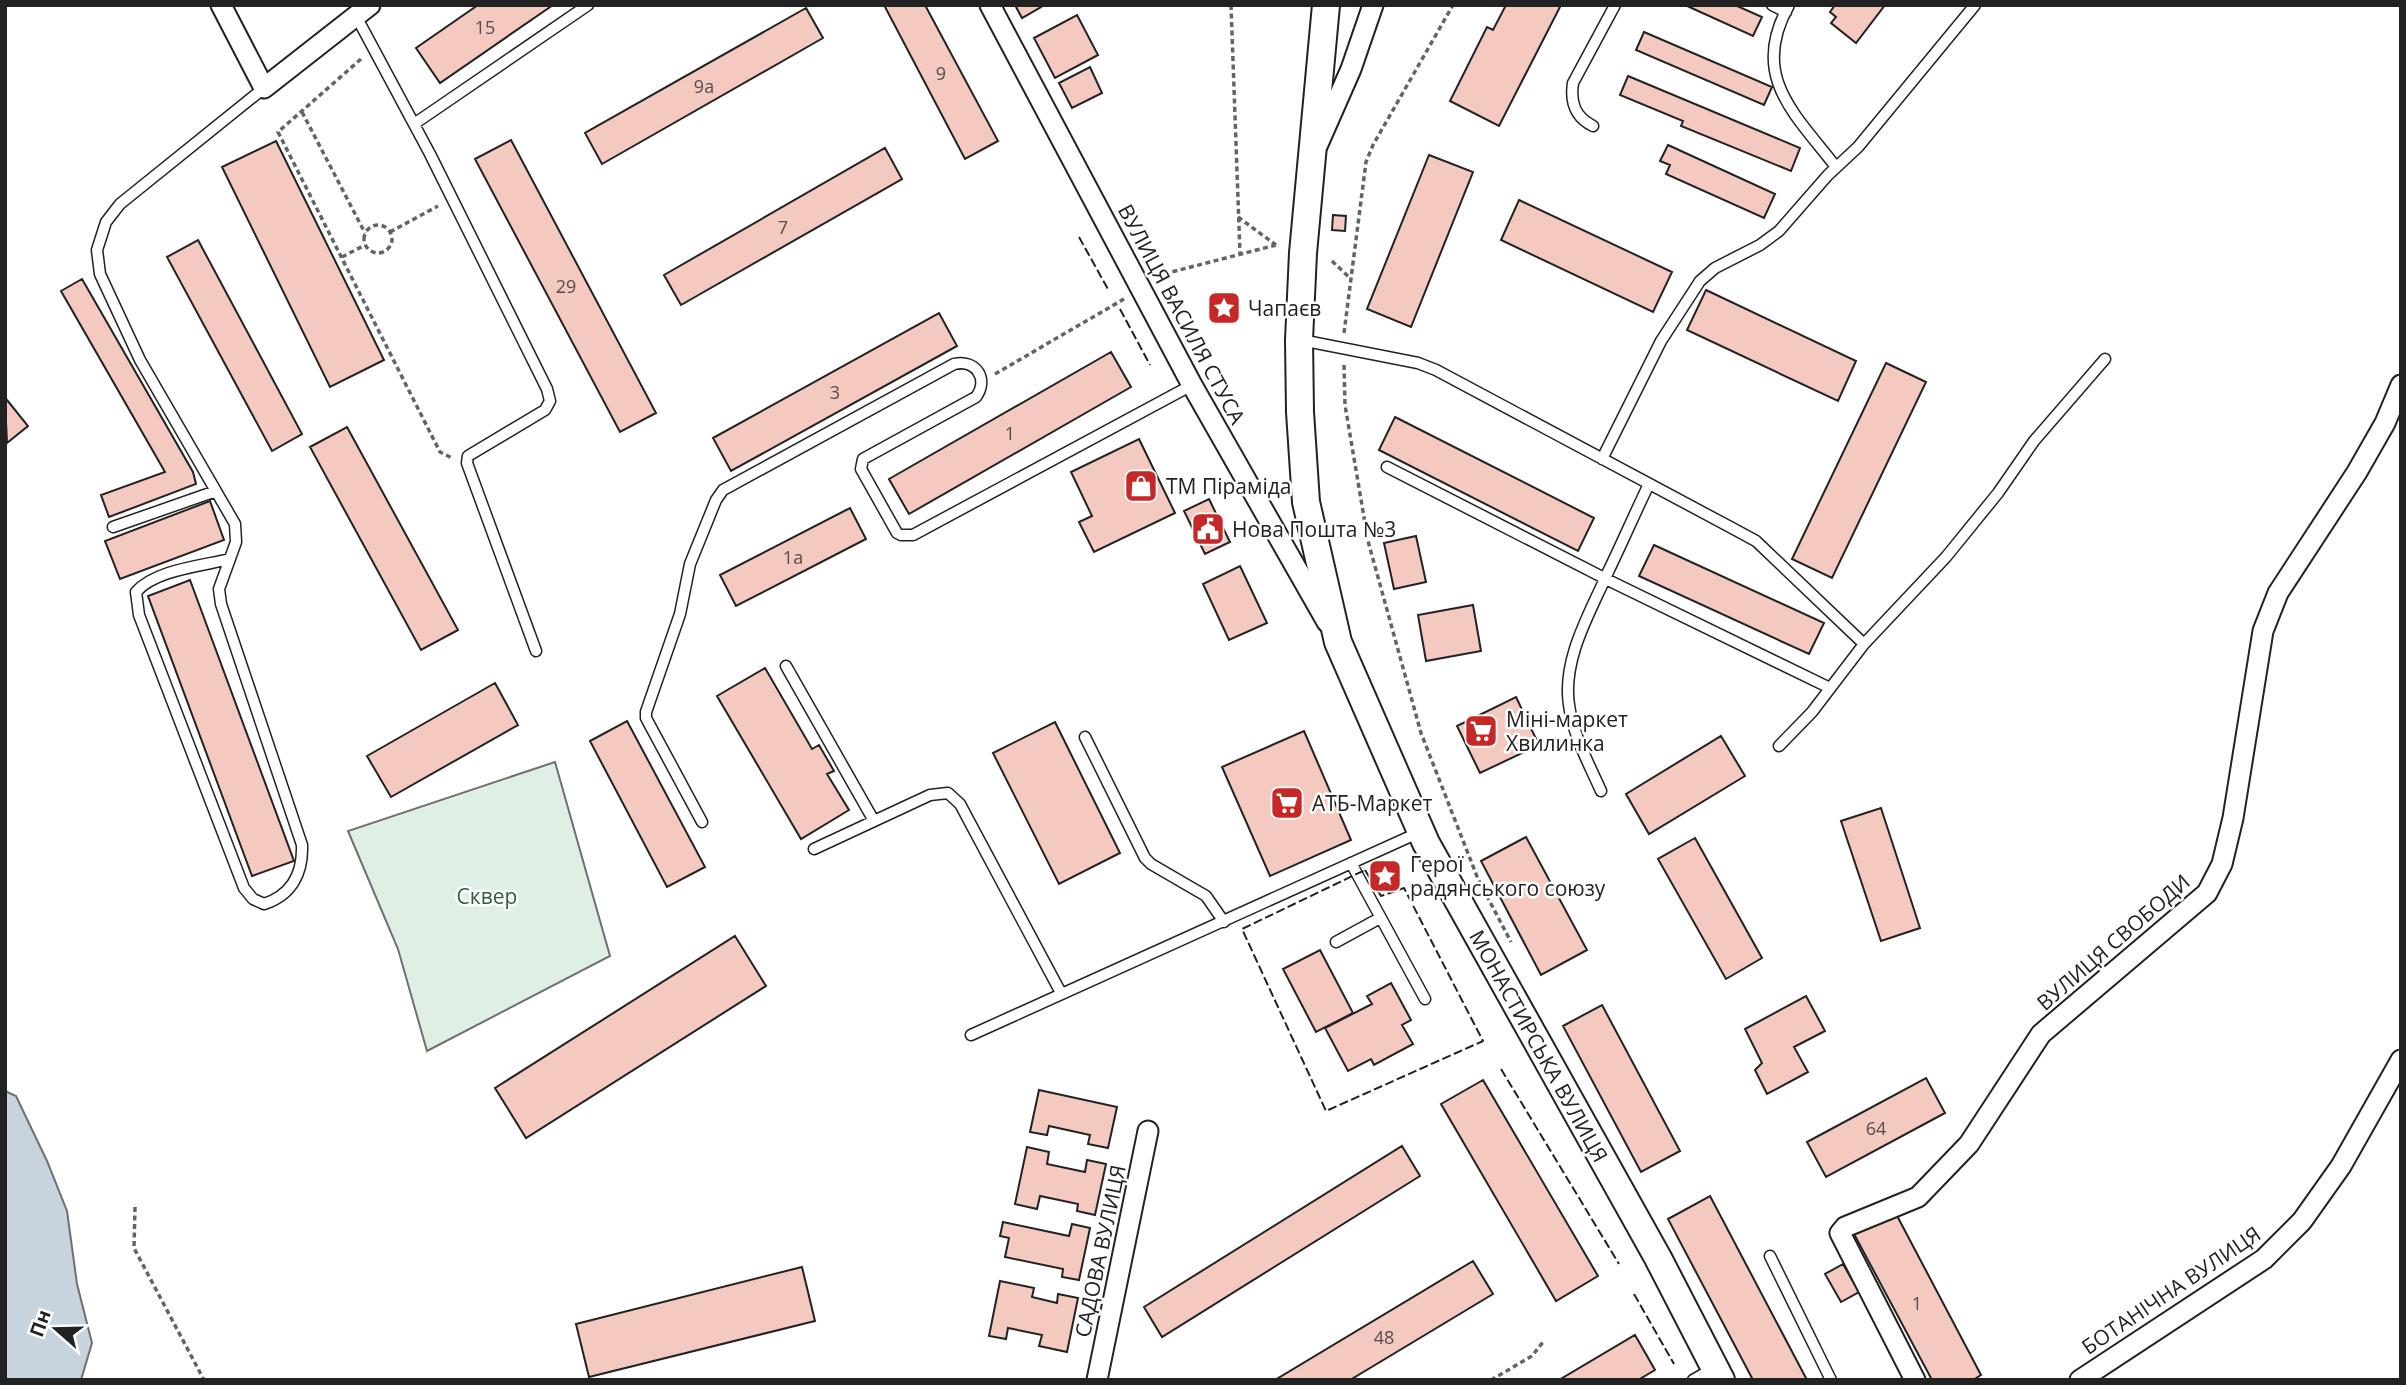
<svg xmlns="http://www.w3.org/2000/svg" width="2406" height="1385" viewBox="0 0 2406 1385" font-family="'Open Sans',sans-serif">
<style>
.green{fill:#e0efe3;stroke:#6f6f6f;stroke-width:2}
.water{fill:#c7d3dd;stroke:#6f6f6f;stroke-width:2}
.building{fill:#f3c9c0;stroke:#222;stroke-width:2}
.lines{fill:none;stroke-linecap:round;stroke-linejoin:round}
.service-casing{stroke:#222;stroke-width:13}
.minor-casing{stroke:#222;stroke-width:23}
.secondary-casing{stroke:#222;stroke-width:30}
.path{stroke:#646464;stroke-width:3.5;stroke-dasharray:5 3.5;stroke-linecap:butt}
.service{stroke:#fff;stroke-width:10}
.minor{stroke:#fff;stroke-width:19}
.secondary{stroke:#fff;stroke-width:26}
.fence{stroke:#222;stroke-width:2;stroke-dasharray:9 3.5;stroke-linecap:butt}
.labels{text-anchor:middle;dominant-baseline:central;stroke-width:5;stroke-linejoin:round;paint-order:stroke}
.number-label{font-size:18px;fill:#564c4a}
.poi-label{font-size:21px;fill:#222;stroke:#fff;text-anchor:start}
.street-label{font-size:21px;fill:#222;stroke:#fff}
.park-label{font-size:21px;fill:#2f5e38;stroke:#fff}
</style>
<rect width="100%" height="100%" fill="#fff"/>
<path class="green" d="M555,762L610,956L427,1051L398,949L348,831Z"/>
<path class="water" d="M5,1091L16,1096L47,1161L67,1211L77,1284L92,1343L81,1380H5Z"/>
<path class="building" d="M478,5H553L440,83L416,48Z
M884,5H925L998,141L965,159Z
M1015,5H1040L1041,7L1022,18Z
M1506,5H1561L1499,126L1450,101L1487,27L1493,30Z
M1685,5H1735L1762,17L1753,36Z
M1835,5H1885L1856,43L1831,23L1836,17L1830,12Z
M806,8L823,38L602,164L585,133Z
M1077,15L1098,55L1055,78L1034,38Z
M1644,32L1772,87L1764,105L1636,50Z
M1090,67L1102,93L1072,108L1059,83Z
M1628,76L1800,148L1791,171L1681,126L1683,121L1620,95Z
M511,140L656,413L620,432L475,159Z
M276,141L384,360L330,387L222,167Z
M1668,145L1775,194L1764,218L1666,174L1670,165L1660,161Z
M885,148L902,179L681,305L664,275Z
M1429,155L1473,172L1411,327L1367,309Z
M1519,200L1672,272L1653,312L1501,240Z
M1333,215L1346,216L1345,231L1332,230Z
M198,240L302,434L272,451L167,257Z
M82,279L193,472L196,484L109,517L101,495L165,472L61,291Z
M1706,290L1856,361L1838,401L1687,330Z
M939,313L957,346L731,471L713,438Z
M1111,352L1131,387L909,514L889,479Z
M1886,363L1926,382L1832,578L1792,559Z
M7,400L28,426L7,443L5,401Z
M1395,417L1594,518L1578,551L1379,450Z
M347,427L458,630L421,650L310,447Z
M1139,439L1175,513L1094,552L1079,522L1092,516L1071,472Z
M1209,499L1230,542L1205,554L1184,511Z
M210,501L224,540L120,579L105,541Z
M850,508L866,539L736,606L720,575Z
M1416,536L1426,582L1394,589L1384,543Z
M1654,545L1824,623L1809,654L1639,576Z
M1240,566L1267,623L1229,640L1203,584Z
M190,580L294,861L252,876L148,596Z
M1473,605L1481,651L1426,661L1418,615Z
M765,668L812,749L819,745L834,771L827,774L849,810L801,839L717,696Z
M495,683L518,725L391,797L367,756Z
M1516,697L1539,745L1480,773L1457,726Z
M627,721L705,867L667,887L590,741Z
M1055,722L1120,853L1059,884L993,753Z
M1304,731L1351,840L1270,876L1222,767Z
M1721,736L1745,776L1649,834L1626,794Z
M1881,808L1920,928L1881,941L1841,821Z
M1526,837L1587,950L1541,975L1481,861Z
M1695,838L1762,958L1726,979L1658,859Z
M735,936L766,986L526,1138L495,1088Z
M1320,950L1353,1013L1316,1032L1283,969Z
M1391,983L1411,1020L1402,1025L1413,1044L1374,1065L1371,1059L1348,1071L1325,1028L1372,1004L1367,996Z
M1806,996L1825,1031L1794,1047L1808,1072L1767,1094L1755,1070L1762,1063L1745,1029Z
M1602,1005L1680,1151L1641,1172L1563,1026Z
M1926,1078L1945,1113L1826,1177L1807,1142Z
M1483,1080L1598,1276L1556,1301L1441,1104Z
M1039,1090L1117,1107L1108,1148L1088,1144L1090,1135L1049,1126L1047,1135L1030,1132Z
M1402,1146L1420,1176L1162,1337L1144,1307Z
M1027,1147L1049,1152L1047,1164L1085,1172L1087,1160L1106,1164L1095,1215L1077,1211L1078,1204L1040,1196L1037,1209L1015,1204Z
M1710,1196L1807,1380H1753L1668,1219Z
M1894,1210L1981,1375L1973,1380H1932L1853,1232Z
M1003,1222L1069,1236L1072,1224L1090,1228L1079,1280L1062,1277L1063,1269L1005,1257L1009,1238L1000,1236Z
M1473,1261L1493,1294L1350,1380H1275Z
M1843,1264L1859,1292L1841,1302L1825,1274Z
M802,1267L815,1321L589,1377L576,1324Z
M1000,1281L1034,1288L1032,1297L1057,1303L1058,1294L1078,1298L1067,1352L1039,1346L1042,1335L1008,1328L1006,1339L989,1336Z
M1635,1335L1655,1370L1638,1380H1559Z"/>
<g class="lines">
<defs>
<path id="service" d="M1772,5L1786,12
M1789,5C1749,76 1795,114 1836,167
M356,16L430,154L547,389L550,401L545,410L468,456L467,463L536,651
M414,124L588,5
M1593,126C1575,117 1570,103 1573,83L1615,5
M1301,340L1418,363L1436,370L1732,528L1756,541L1864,644
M1602,459L1661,341L1700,281L1715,268L1760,245L1779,231L1828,175L1858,147L1975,5
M1387,467L1614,583L1830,688
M113,527L216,491
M230,559C201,566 155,570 136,592L139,615L244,888L253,899L264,904C292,895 303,873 302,845L221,604L219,589L236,542L235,524L140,360L100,274L97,250L106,222L120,204L264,88
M786,666L874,821
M1085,737L1145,858L1151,864L1206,896L1224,922
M1779,746L1812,712L1864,644L1946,557L1998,493L2034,441L2105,359
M1601,791C1589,764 1573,735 1569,705C1562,659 1590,613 1608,572C1622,543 1635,513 1649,484
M702,822L646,718V712L680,614L690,564L716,500L723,490L954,364C976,359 989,379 976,397L863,459L861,469L897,533L901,535H913L1192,385
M814,849L930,795L948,793L960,804L1061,993
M1351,863L1425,999
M1336,942L1380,918
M971,1035L1420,832
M1770,1256L1831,1380
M1693,1380L1714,1368"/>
<path id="minor" d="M221,5L264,88L370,5
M990,5L1192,385L1327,622
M1318,144L1351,69L1373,5
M1097,1380L1148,1131
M1915,1380L1840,1233L1845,1227L1918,1197L1969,1144L2041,1034L2207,893L2222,864L2233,818L2263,631L2278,593L2357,472L2385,423L2401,385
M2080,1380L2264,1259L2302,1221L2341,1166L2401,1060"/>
<path id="secondary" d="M1326,5L1303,253L1299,340L1300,412L1306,502L1338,642L1426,843L1658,1258L1721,1380"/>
</defs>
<use href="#service" class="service-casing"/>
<use href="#minor" class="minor-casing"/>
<use href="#secondary" class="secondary-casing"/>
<path class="path" d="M1231,5L1240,254
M361,59L278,132L440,452L452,458
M302,112L365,233
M1238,217L1276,245
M364 239a14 14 0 1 1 28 0a14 14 0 1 1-28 0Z
M390,232L438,206
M342,257L365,245
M1332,261L1351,279
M1156,276L1276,245
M1344,333L1366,162L1373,145L1453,5
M1344,365L1345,405L1368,541L1421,733L1478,879L1511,942
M995,374L1124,299
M135,1207L134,1248L204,1380
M1491,1380L1532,1356L1543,1342"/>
<use href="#service" class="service"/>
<use href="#minor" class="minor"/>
<use href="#secondary" class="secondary"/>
<path class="fence" d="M1079,237L1109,291
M1120,309L1150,365
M1365,870L1381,896L1404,888L1483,1041L1326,1111L1242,929Z
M1501,1069L1619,1264
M1634,1294L1674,1364"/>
</g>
<defs>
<symbol id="sight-square" viewBox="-11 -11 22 22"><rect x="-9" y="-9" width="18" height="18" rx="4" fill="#c62828" stroke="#fff"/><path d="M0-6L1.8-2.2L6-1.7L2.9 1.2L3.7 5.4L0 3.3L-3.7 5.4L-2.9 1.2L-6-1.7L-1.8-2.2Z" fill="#fff"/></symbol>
<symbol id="shop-square" viewBox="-11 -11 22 22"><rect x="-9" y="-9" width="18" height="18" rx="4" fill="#c62828" stroke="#fff"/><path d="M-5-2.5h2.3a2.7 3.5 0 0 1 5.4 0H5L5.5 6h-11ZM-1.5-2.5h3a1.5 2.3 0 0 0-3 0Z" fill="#fff"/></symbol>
<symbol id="civic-square" viewBox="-11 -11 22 22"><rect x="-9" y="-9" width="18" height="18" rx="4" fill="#c62828" stroke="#fff"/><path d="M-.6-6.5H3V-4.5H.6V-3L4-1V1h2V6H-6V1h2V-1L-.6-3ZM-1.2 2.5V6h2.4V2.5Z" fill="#fff"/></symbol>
<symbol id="supermarket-square" viewBox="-11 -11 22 22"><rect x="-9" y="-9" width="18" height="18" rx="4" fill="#c62828" stroke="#fff"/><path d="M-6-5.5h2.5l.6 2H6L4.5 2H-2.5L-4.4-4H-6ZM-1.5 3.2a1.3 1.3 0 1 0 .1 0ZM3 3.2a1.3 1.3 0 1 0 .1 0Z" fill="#fff"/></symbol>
</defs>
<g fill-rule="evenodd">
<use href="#sight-square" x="1205" y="289" width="38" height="38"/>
<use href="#shop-square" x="1122" y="467" width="38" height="38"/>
<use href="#civic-square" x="1189" y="510" width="38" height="38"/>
<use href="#supermarket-square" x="1462" y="712" width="38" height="38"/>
<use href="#supermarket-square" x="1268" y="784" width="38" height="38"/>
<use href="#sight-square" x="1366" y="857" width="38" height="38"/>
</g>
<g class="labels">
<g class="number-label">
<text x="485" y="27">15</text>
<text x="941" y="73">9</text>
<text x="704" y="86">9а</text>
<text x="783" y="227">7</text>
<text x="566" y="286">29</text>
<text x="835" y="392">3</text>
<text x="1010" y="433">1</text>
<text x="793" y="557">1а</text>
<text x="1876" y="1128">64</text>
<text x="1917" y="1303">1</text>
<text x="1384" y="1337">48</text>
</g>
<g class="poi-label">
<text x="1248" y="308">Чапаєв</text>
<text x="1166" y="486">ТМ Піраміда</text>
<text x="1232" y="529">Нова Пошта №3</text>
<text x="1506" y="719">Міні-маркет<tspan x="1506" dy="24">Хвилинка</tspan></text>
<text x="1312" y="803">АТБ-Маркет</text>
<text x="1410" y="864">Герої<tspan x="1410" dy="24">радянського союзу</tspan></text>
</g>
<g class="street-label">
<text transform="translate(1182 314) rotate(62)">ВУЛИЦЯ ВАСИЛЯ СТУСА</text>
<text transform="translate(2113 942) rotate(-41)">ВУЛИЦЯ СВОБОДИ</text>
<text transform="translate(1539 1046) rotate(61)">МОНАСТИРСЬКА ВУЛИЦЯ</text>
<text transform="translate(1100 1251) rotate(-78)">САДОВА ВУЛИЦЯ</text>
<text transform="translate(2171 1290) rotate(-34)">БОТАНІЧНА ВУЛИЦЯ</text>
</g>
<g class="park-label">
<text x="487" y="896">Сквер</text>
</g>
</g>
<rect width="2406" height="1385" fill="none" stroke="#222222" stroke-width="14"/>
<g transform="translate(56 1329) rotate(290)" stroke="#ffffff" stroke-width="5" paint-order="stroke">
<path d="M0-5L12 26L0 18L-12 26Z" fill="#222222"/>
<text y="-10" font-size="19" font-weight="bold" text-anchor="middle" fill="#222222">Пн</text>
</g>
</svg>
